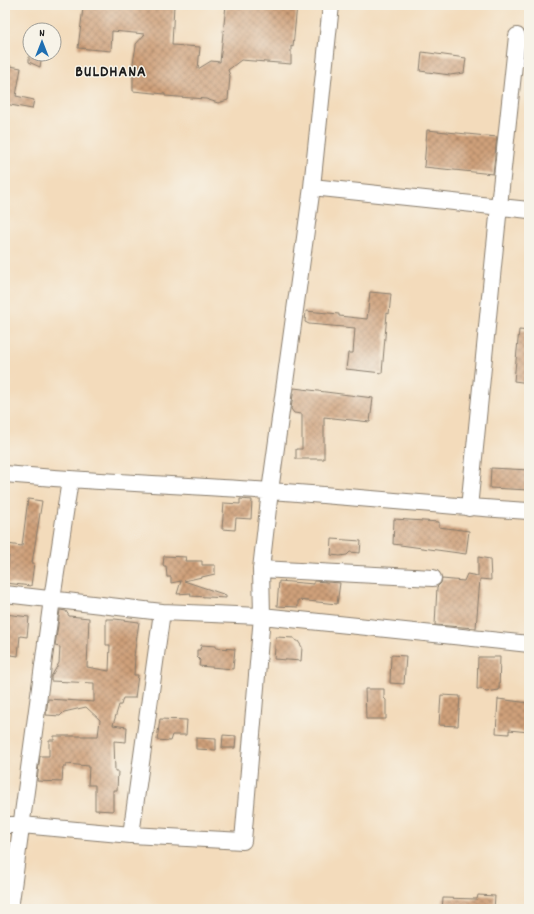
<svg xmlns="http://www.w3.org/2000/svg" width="534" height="914" viewBox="0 0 534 914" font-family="Dekko,sans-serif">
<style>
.building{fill:url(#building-cross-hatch)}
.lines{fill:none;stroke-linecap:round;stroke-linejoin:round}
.minor-casing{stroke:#887c6c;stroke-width:18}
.minor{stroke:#fff;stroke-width:16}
.labels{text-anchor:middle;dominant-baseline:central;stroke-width:3;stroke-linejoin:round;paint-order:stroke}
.district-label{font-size:16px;font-weight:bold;letter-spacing:1px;fill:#1c1c1c;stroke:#f7f3e8}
</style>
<defs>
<pattern id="building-cross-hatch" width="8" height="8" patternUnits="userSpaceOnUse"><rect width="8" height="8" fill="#cfa07a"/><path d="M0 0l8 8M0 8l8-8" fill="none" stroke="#a78263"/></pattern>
</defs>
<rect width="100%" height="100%" fill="#f7f3e8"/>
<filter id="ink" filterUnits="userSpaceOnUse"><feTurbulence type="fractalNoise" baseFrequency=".025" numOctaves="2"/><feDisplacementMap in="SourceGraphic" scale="8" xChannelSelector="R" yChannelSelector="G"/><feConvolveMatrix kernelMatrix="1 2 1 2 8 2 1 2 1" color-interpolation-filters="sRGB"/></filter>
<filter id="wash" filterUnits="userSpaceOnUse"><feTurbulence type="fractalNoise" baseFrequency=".012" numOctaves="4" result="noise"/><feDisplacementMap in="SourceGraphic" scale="16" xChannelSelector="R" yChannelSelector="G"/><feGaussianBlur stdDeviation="0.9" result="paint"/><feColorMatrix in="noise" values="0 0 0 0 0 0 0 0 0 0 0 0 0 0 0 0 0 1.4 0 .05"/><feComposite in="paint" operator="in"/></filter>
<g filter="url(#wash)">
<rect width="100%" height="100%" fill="#f3dbbb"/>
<g id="blocks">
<path class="building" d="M88,5H174L172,45L200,47L198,69L211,61L220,62L226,5H297L293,47L291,46V64L241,60L228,70L230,76L228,100L218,103L206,99L165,96V94L133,91V63L136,46V44L145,34L112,31L111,51L78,48L83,8Z
M422,52L466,58L464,73L450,75L420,71Z
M29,54H42L40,67L29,62Z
M5,65L21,68L16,96L34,100L32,109L5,104Z
M427,130L497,137L493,174L424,167Z
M370,292L391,294L389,314L387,313L382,373L346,369L348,353H353L355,328L309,324L305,322L306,311L339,314V316L367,319Z
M519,330L529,331V383L514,381Z
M294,388L373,398L370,422L324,417V459H296V449H302V414L294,413L291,409Z
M491,468L529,470V490L490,488Z
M28,499L42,501L32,563H34L31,586L6,583L9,556H6L7,544L22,546Z
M240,499L252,500L251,519L236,518L235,530L222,529L224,503L240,504Z
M394,519L439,522V527L469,531L466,554L393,544Z
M332,539L361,541L360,553L350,552L347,555L340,556L331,555Z
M164,556L186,557L185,561H202V565H215V574L184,581L226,595V598L190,596L191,593L177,594L181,581L171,583V577H167L166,566H163Z
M478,557L490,559L491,580L480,579L476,628L435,625L437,587L441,583L442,579L464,581L467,574L478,576Z
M279,581L314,584V581L340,583L337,604L298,600V607L277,606Z
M60,610L66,611L69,616L89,618L87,667L109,671L110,645H106V619H115L139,622L134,656H135L134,675H138L135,698H123L121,705H119L113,725L127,727L126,742L114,741L115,771H118L117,790H113V811L95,810V785H88L89,766L66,764V767H63L62,782L37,781L40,756H49V740H54V736H98L100,720L86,707L64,712L60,716L46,715L48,699L94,702V683L51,681V677L59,663L60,647L55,646Z
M5,614L29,617L27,637L20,636L18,656L5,654Z
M276,637L294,638L296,641H298L302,647L301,661L274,659Z
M201,645L216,646V648L235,649L233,669L199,666L200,660L197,657V650H200Z
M391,655L406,656L404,684L390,683Z
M478,657H500L499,690L486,692L482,689H477Z
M365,689H384V698L386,700V719H366Z
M441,695L460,696L458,726L439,725Z
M498,699L529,703V732L509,730V734L496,733Z
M160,719L187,720L186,735H172L170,741L157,740Z
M223,735L236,736L235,748H222Z
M196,738L216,739V750L196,749Z
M478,895L495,896L494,909H442L443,898L477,899Z"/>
</g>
</g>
<g filter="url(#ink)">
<use href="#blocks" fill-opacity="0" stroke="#887c6c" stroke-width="1"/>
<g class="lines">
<defs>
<path id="minor" d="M312,187L529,210
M5,474C93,482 182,485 270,491C357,497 443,506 529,511
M469,508L499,206L517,36
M261,569L433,578
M5,594L162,612L262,616L529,644
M162,612L131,835L243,841L262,616L261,569L270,491L312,187L331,5
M5,825H22L131,835
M10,909L52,599L70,480"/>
</defs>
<use href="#minor" class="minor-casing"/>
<use href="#minor" class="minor"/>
</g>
</g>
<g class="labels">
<g class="district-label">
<text x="111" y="72">BULDHANA</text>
</g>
</g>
<rect width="534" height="914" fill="none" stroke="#f7f3e8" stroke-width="20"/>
<g transform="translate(42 42)"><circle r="19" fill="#f7f3e8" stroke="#9f9d96"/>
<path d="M0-3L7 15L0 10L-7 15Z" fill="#1f6fb2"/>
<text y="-6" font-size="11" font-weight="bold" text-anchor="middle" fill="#1c1c1c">N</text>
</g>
</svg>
